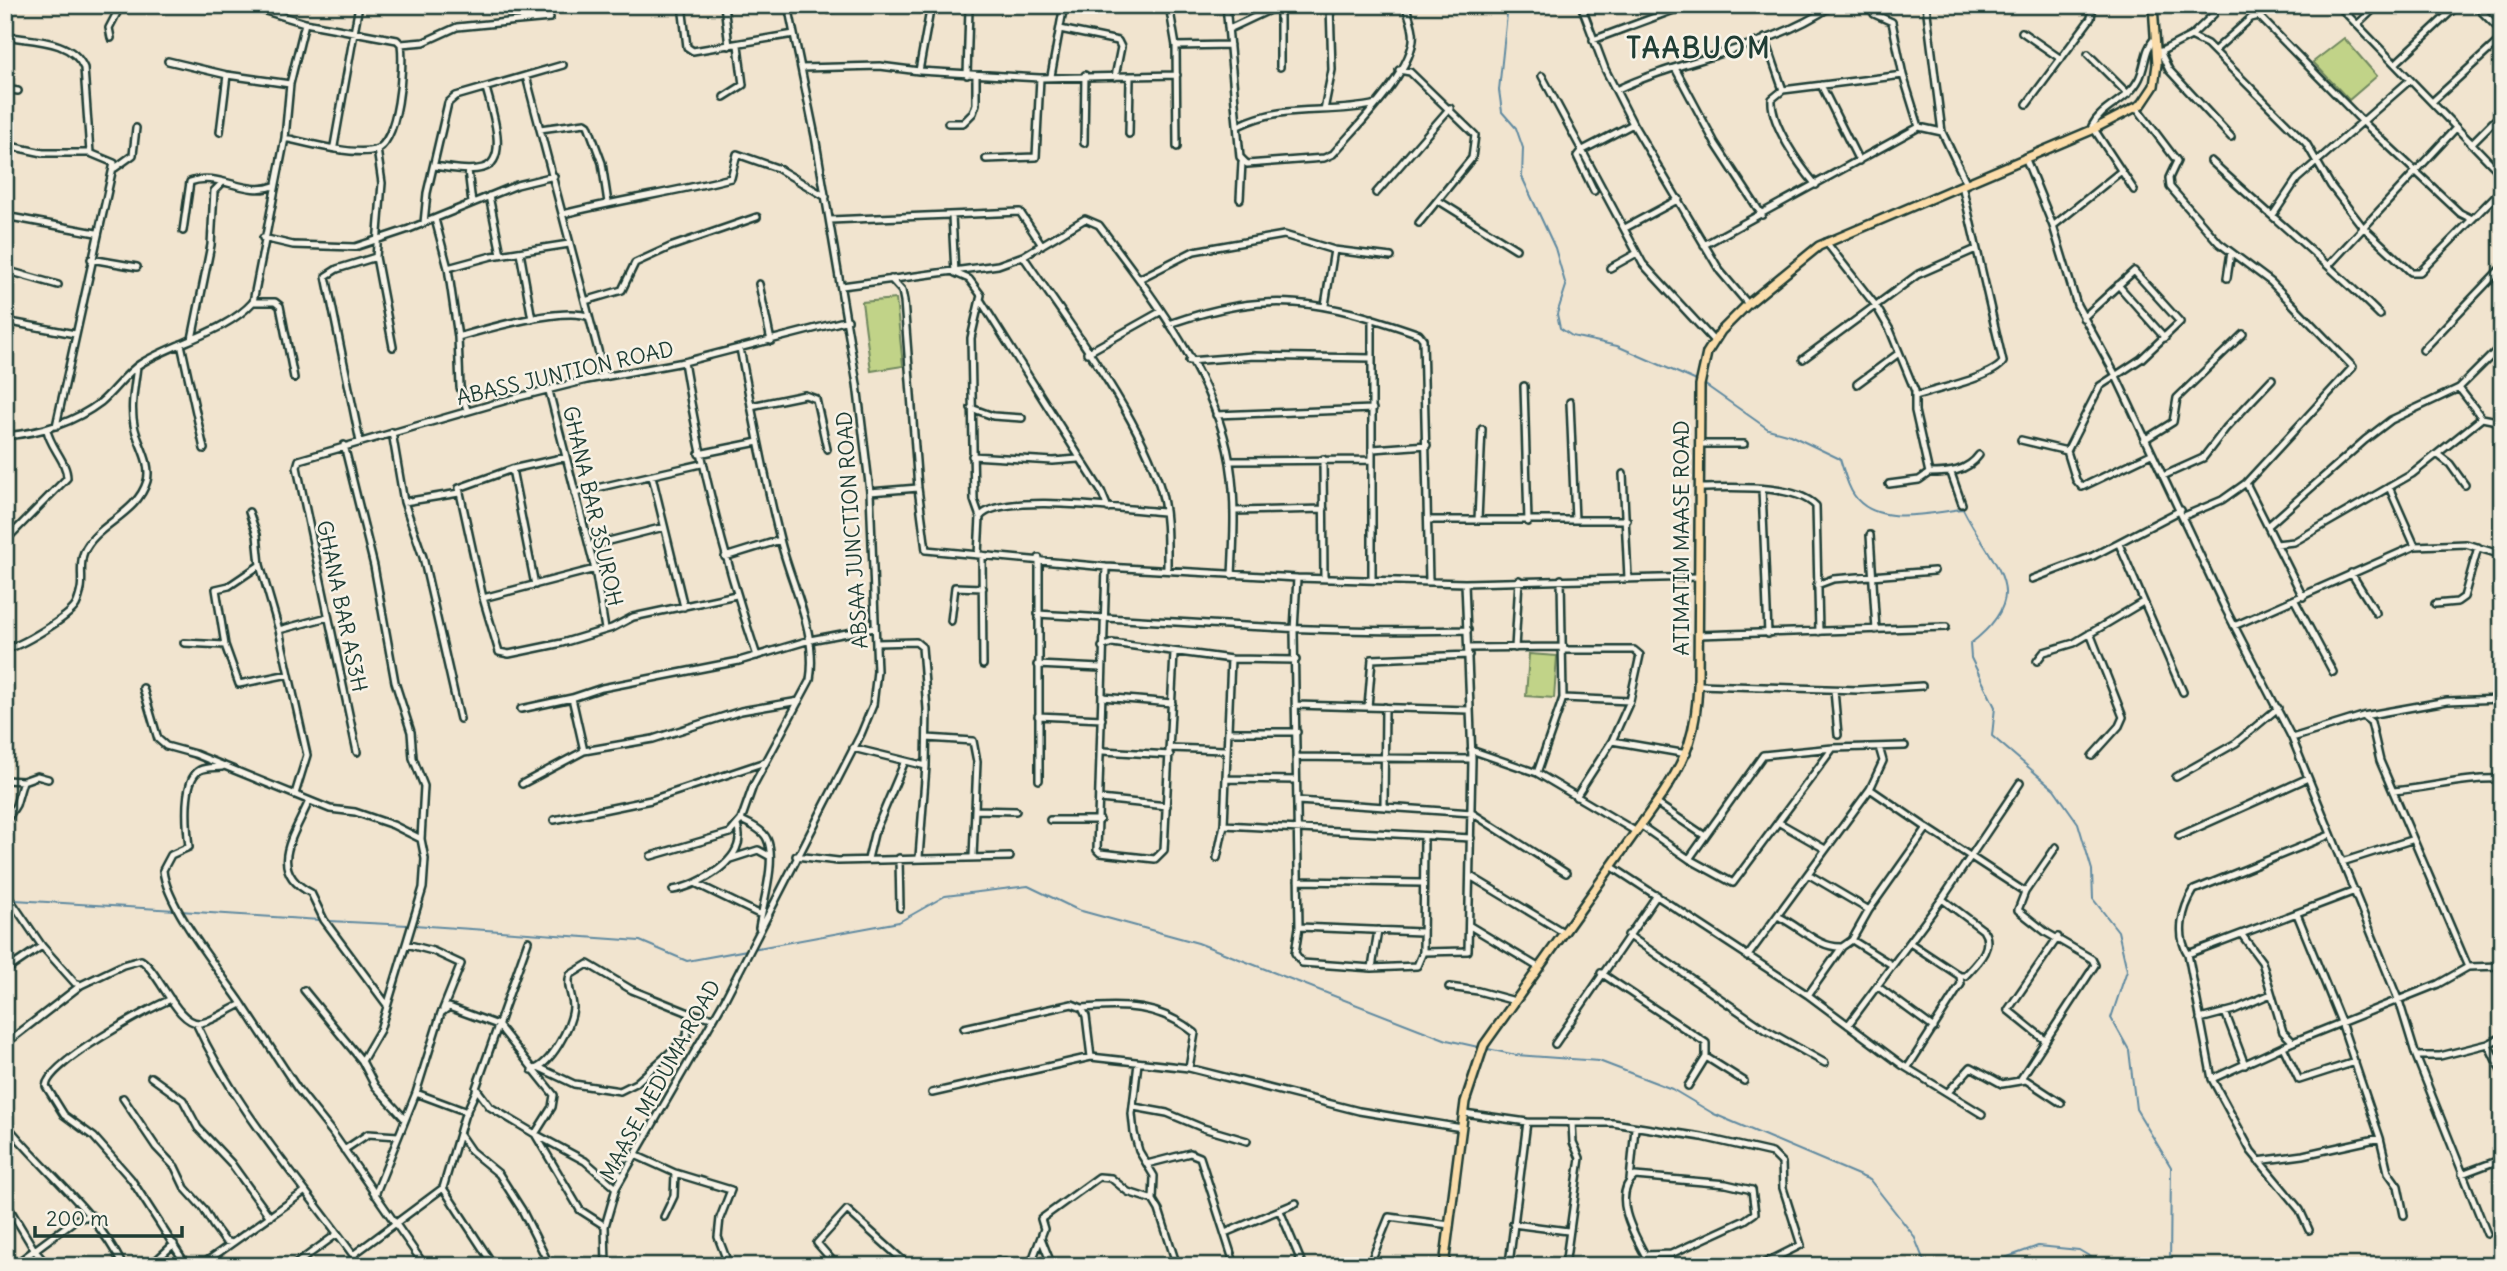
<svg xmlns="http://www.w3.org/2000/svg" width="2507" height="1271" viewBox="0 0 2507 1271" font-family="Delius,sans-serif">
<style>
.green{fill:#c1d388;stroke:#70885e;stroke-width:2}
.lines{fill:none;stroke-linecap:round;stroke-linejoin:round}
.stream{stroke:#608aa0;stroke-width:2}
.minor-casing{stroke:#1f3d34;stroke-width:10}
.major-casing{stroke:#1f3d34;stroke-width:12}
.minor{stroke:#f7f3e8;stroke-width:5}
.major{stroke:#fbddab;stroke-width:7}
.labels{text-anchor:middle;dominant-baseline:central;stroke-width:5;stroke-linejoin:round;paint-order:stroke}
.street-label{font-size:21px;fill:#1f3d34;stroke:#f7f3e8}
.district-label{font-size:28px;font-weight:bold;letter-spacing:2px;fill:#1f3d34;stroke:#f7f3e8}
</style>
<rect width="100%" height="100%" fill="#f1e4cf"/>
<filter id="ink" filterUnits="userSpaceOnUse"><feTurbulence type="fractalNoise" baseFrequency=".0143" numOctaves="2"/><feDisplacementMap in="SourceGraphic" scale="14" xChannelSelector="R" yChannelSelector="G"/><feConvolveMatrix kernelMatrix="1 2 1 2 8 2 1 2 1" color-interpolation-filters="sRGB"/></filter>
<g filter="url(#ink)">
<path class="green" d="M2344,38L2377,76L2349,100L2313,62Z
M896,299L903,366L871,371L862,302Z
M1529,654L1557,656L1554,698L1526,696Z"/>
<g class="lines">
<path class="stream" d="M1508,5L1499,90L1502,112L1516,128L1523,148L1522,177L1555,248L1566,286L1557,314L1560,328L1572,336L1617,346L1699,382
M1704,384L1768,429L1790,435L1840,459C1844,471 1847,485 1854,495C1876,528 1932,512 1963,509C1991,566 2038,592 1970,644L1971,658L1995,707L1992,736L2054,789L2078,823L2092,870L2093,899L2118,931L2127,970L2111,1018L2129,1050L2136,1109L2171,1167L2170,1266
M5,899H6
M15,900L175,910
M180,911L320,920
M329,921L408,925
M414,925L640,941L687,961L899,922L945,896L1028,886L1078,910L1198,943L1447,1040L1478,1047
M1488,1049L1516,1055L1599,1061L1672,1089L1714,1114L1870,1180L1914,1236L1926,1266
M1983,1266L2038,1246L2079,1250L2106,1266"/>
<defs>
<path id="minor" d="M246,5L305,23L397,40L401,44L424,42L457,27L550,18
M682,5L687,47L693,51L794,34
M724,5L729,46
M1169,5L1176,46L1177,147
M1226,5L1240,157L1247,164L1324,158L1333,154C1355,128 1418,67 1413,32C1412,23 1408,13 1405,5
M1280,5V67
M1581,5L1605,69L1633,124L1720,271L1748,304
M1871,5L1874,14L1892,22L1903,75L1919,127
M1926,5L1942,132L1966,182
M1992,5V6
M2338,5L2502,175
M2475,5L2502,32
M829,10L846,5
M2358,24L2378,5
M1060,29L1118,41L1121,47L1115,77
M1229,29L1280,5
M2022,32L2061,59
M5,36C33,41 72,39 84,68L90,153
M2191,36L2214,14L2212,5
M111,38L109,28L121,5
M1765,38L1783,90
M1593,40L1687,5
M1176,46L1230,45
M2160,51L2169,70L2231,137
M2214,51L2251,18L2259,16L2361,120L2460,213L2472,219
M2088,54L2128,94
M2156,54L2191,36L2207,44L2306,143L2331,186L2362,226L2411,272H2420L2502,189
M168,61L227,75L290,84
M2395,64L2458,5
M801,68L880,66L919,71L1040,78L1177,75
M1675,68L1715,143L1762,215
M1399,70L1410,72L1475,135L1472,158L1419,223
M919,71L931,5
M967,75L969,9L974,6L1026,5
M526,76L605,377
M1051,76L1064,5
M1542,76L1643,264L1714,341
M1821,85L1859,161
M5,89L18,91
M1616,90C1685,57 1769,50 1833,5
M724,97L743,85L738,45
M2432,102L2502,38
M2027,104L2091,18L2093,5
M2137,108L2177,161L2169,178L2170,187L2219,243L2271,282L2353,367L2246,483L2222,500L2184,516
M1324,110L1332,70L1330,5
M948,123H963L973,113L976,104V75
M1238,126C1287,102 1325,116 1376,104
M540,129L585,123L588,125L602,163L608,203
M220,132L227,75
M1129,134L1130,78
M285,138C307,143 354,156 375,150C399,143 404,66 401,44
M1084,143L1085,75
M2471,144L2502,113
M5,145L43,153H90L114,163L56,426
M334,146L359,5
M2025,157L2053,226L2077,305L2115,374L2224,606L2292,738L2400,1004L2416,1056L2487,1234
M986,159L1036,157L1040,78
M2211,161C2267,213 2326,261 2380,315
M5,162L9,145
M434,166C450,168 468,172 483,168C511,161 490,105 486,88
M115,168L133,155L136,128
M468,170L472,203
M1816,185C1800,166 1770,124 1772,99L1783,90L1903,75
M2134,190L2092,126C2102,106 2128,101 2139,79C2146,65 2144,50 2155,38
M1594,191L1577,156L1581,151L1633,124
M1376,193L1450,108
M489,196L501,254
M1240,199L1242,162
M1439,201L1516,249
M563,214C619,200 675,192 731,178L737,154L777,168L826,197
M2273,215L2297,179L2410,80
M5,216L96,233
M952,216L955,273L969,279L981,295L971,338L974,500L980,517L978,555
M435,219L448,268L492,256L569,244
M830,220L1020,212L1042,245
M424,223L427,193L448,103L456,96L563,65
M2053,226L2120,172
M1625,228L1679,199
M183,231L190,182C218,171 246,197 274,186
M263,238L293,245L355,247L409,229L517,185L554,176
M1826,242L1876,306L1890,330L1915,391V411L1929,473L1919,480L1889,484
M1704,245L1919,127L1942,132
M520,252L532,319
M1023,256C1068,323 1139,414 1161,490C1168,516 1167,543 1167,570
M376,257L393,347
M91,259L137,267
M2329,265L2456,128
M448,268L458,337
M1610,268L1637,253
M5,270L58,285
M2227,278L2231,252
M891,279L902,291L904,301L918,488L926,550L1106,567L1297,578L1465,583L1698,577
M1139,279L1194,251L1284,235L1334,250L1391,257
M759,284L771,341
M2118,285L2165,338
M842,286L998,265L1023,256L1085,219L1099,225C1149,292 1216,377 1230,463C1236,500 1234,537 1232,575
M585,301L622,290L635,263L670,247L757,217
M981,301L1101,491L1108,508
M253,302H275L280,306L294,378
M1325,305L1334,250
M1372,318V580
M2083,318L2134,271L2180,322L2141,359L2100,386L2067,451L2076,480L2082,487L2151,454
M5,321L75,334
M1169,324C1270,289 1321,300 1419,334L1423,339L1429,581
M192,339L211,245L214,191L223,182
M181,344L204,449
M2423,350L2502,267
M1087,353L1160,312
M1803,359L1917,275L1976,249
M1189,361L1254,356L1372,358
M684,362C700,462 724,559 757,656
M1857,384L1899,353
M1524,386L1528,522
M2459,388L2482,418
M549,391L595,569L605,629
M1916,396C1936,389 1992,378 2003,362L1962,185
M1570,402L1575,520
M751,406L805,395L816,399L827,449
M971,408L993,416L1022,418
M467,410L460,387L458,337C485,329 566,306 589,317
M1216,415L1373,409
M392,432L404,502L423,557L460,719
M5,436C40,433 72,424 101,402C114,391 126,373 140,364C175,342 225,333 253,302L285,138L290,84L305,23
M2021,440L2067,451
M2144,440L2173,422L2177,398L2243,334
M360,442L326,276L337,269L376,257L382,183L377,149
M1700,444H1744
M344,445L374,566L395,682L411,732L413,758L424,786L421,839
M1373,449L1427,445
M699,454L758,442
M2437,454L2450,464L2465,485
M972,456L1053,461L1078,459
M566,457L512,469L459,488L483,598L499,652L509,654L562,643L612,628L633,617L736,595
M1323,459L1324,577
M1230,461L1372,460
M512,469L535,585
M1929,473C1948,473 1967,472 1979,455
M1951,473L1962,504
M1623,474L1628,578
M652,476L684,607
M2163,476L2203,458L2226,428L2272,379
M2246,483L2303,597
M2389,487L2415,546
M1700,488C1730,488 1794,483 1816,506L1819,632
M1762,489L1768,634
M870,492L918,488
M575,493L701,464
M404,502L459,493
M1235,511L1324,509
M249,512L257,535L260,565
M980,517C1000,491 1129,510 1165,512
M1428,520H1627
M1478,520L1482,429
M2268,526L2365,440L2391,420L2459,388L2502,345
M1870,535L1876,630
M5,541L67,478C67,461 50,447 47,430
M2119,544L2183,692
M2276,544L2294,542L2412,474L2482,418L2502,422
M589,546L664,527
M982,555L983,665
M725,557L780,540
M1039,558V780
M1106,567L1097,850L1100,853L1155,859L1164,850L1174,653
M2351,573L2376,613
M1297,578L1294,630L1299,927
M2032,579L2093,556L2181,510
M1817,585L1833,579L1934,571
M483,598L595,569
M2295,601L2333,672
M2435,604L2457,602L2464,597L2478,547
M1038,614C1181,622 1324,634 1468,630
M951,621L955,587L983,588
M2234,626L2415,546L2466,544L2502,555
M279,630L328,617
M2090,633L2123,717L2119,726L2092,756
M1699,635L1946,627
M184,643L225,645
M1102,647L1112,643L1231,659L1296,660
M1469,648L1564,647
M1515,648L1519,580
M5,649C20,647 69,617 76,605C78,601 80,594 81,589C83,578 79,563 84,552C96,524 137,515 147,481C152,462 137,443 134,425C130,405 135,385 137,366
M1564,650H1634L1640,655L1630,701L1612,741L1576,797
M2037,661L2044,652L2074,643L2143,602
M1037,665L1101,668
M289,674L239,684L225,645L216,589L229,586L260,565L279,630L307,755L295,794
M1698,685L1858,690L1922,686
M143,688L158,739L166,746L195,754L330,809L355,812L393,825L421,839L425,859L423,888L380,1030L362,1061L375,1086L405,1119
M1834,690L1838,735
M1102,697L1172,703
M1563,698L1630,701
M2498,699L2502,687
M799,701L741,711L653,739L584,751L572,698L602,688L739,661L810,640L874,628
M1296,705L1469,710
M1368,707L1372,659L1469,655
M521,709L572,698
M1038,716L1102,719
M2363,716L2371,722L2380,761L2468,967
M1228,732H1297
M927,738L973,741L977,762L973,857
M2292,738L2363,716L2447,701L2502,699
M1612,741L1687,754
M853,748L926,766L927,709L922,647L916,642L876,643
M1170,748L1224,750
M1471,750L1537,773L1635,831
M1103,751L1170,755
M357,752L297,467L299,460L507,400L587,380L684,362L848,320
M1296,757L1472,759
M222,767C215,768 206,767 200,770C182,779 187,830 189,847L171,855L163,870C166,906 221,973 242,1004
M1537,773L1563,698L1561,579
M2176,777L2236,743L2278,708
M1226,779L1296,780
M5,780L23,781
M522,784L584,751
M2393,791C2430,788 2466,777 2502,779
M1100,799L1167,806
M309,801C294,836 266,870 311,893L324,920L387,1005
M1298,801L1472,813L1566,873
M1656,803L1705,836
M1384,805L1385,707
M975,810L1016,811
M554,820L651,800L765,762
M741,820C750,824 763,830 767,839C777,860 762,906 759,928
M1050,820H1100
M1778,822L1825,849
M5,823L16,805L23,781L37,776L48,779
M1224,825L1471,838
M1640,825L1689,859L1733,883L1833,748
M1927,828L2025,892
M2179,836L2308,778
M2502,851V863
M651,856L730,833L741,820L753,786L810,680C818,632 791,585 780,539C764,476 752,412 740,348
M796,856L838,861L1010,857
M919,857L926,766
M899,858L900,908
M1217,858L1224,825L1231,659
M730,859L758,850L769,856
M868,859L874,834L905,761
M1689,859L1763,755L1833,748L1905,746
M2342,862L2411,840
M1611,866L1808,995L1902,1065L1982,1114
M1808,874L1869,910
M1472,877L1563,932
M1298,881L1422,883
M697,884L761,915
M673,890C699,886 750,858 737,826
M5,892L42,946L75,983L81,985L123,965L141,960C160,972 177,1026 201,1023C214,1021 230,1009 242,1004L297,1088L332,1132L425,1266
M1942,899L1983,930C1995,947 1977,963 1965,976H1960
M2297,914L2341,1022L2380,1138L2388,1172L2398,1186L2404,1215
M1777,916C1799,925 1817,948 1842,947L1852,940L1869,910L1927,828L1870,789
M1470,926L1538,967
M1378,930L1372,968L1417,966L1423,952L1424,836
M1628,935L1766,1030L1825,1063
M2242,935L2262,962L2283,1032L2293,1042
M1852,940L1892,965
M528,941L476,1088L490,1107L535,1134L580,1210L605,1226
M1910,943L1960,976
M406,944L433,951L461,964L443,1009
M1423,952L1468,951L1472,759L1465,583
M2188,954L2355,891
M1747,957L1870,789L1883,761L1879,747
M1372,968L1302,963L1295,953L1299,927L1421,932
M5,971L42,946
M1601,973L1706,1043V1057L1688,1086
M1877,986L1934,1028
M1449,987L1478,991L1515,1001
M304,990L362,1061
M1808,995L1842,947
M171,999C147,1010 49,1062 46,1086L64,1115L94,1137L131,1179L187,1266
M1082,1008C1125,1004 1160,1005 1195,1033L1189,1068
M2225,1012L2245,1065
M2200,1019L2234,1010L2271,994
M196,1023C237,1113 305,1186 361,1266
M1848,1025L1942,899L2020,783
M964,1028L1072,1004L1082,1008L1086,1016L1091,1057
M2045,1040L2008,1010L2058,937
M5,1044L81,985
M1555,1044L1657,895
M2488,1044L2502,1037
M2283,1047L2299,1080L2355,1062
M2416,1056H2440L2488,1044L2502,1073
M1706,1057L1744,1081
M1138,1063L1132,1114L1134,1133L1139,1151L1154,1176L1153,1200L1159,1210L1177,1266
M1908,1067L1961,984L1960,976
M540,1068L574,1084L620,1091L636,1083L687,1037L689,1013
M532,1070C551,1065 571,1027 573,1008C573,996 566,987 570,975L588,964L632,990L689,1013L714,1018
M151,1077L183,1100L198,1128L231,1163L270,1217
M2212,1079L2293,1042L2438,984L2468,967L2502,966
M2020,1080L2095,965L2092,959L2047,933L2018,910L2025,892L2056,847
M477,1089L464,1117L443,1188L494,1266
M1949,1091L1971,1067L2002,1084L2026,1080L2061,1103
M416,1093L467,1112
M932,1093L1091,1057L1189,1068L1359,1111L1462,1128
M123,1098L156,1147L175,1167L185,1188L203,1208L213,1225L225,1241L232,1243
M1134,1107L1167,1113L1203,1128L1247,1141
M1464,1113L1527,1122L1613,1123L1702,1137L1772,1153L1782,1163L1783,1188L1801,1245L1759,1266
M5,1123C44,1172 95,1209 123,1266
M460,1135L471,1151L499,1174L522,1210L550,1266
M344,1150L368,1134L398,1136
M635,1155L675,1173L731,1190L720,1218L718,1237L729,1266
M2258,1161L2303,1155L2380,1138
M1147,1164L1190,1153L1200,1157L1235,1266
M2462,1174L2502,1159
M622,1177L615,1169L620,1157L632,1159
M1630,1180L1635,1128
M375,1195L416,1093L441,1013L449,1007L498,1025L554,1095L552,1107L535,1134L585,1161L616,1188
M5,1201L35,1251L48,1266
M1280,1211L1303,1266
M664,1217L674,1196L675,1173
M1513,1224L1568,1231
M2309,1230L2300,1210L2251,1151L2212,1079L2188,954C2176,935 2182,909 2194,890L2330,835
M1225,1233L1296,1203
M1041,1238L1052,1266
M353,1255L443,1188
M1646,1255L1671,1254L1745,1220L1755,1213L1752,1190L1726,1184L1635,1176C1608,1197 1640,1244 1651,1266
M1509,1264L1527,1122
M13,1266L75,1220L91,1215
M150,1266L174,1244
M200,1266L304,1192
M293,1266L337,1234
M606,1266L605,1226L616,1188L725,999L861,734L873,705L877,671L870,492L857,384L815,136L788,5
M837,1266L817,1243L847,1210L909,1266
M992,1266L998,1260L1019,1266
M1030,1266L1044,1229L1041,1219L1099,1177L1111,1178L1128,1192L1153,1200
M1328,1266H1332
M1369,1266L1389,1217L1450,1225
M1565,1266L1580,1158L1573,1142L1572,1123"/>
<path id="major" d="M1444,1266L1465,1102L1484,1045L1662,795C1688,756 1696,732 1698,685L1700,385L1707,353L1721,331L1748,304L1819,246L2092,130L2142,104L2154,86L2157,64L2153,5"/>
</defs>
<use href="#minor" class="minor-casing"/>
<use href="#major" class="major-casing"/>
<use href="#minor" class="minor"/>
<use href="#major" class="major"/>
</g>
</g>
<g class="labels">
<g class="street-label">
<text transform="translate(565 373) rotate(-13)">ABASS JUNTION ROAD</text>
<text transform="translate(593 506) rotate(77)">GHANA BAR 3SUROH</text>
<text transform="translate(852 530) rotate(-94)">ABSAA JUNCTION ROAD</text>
<text transform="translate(1681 538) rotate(-90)">ATIMATIM MAASE ROAD</text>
<text transform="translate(342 606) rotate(78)">GHANA BAR AS3H</text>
<text transform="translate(660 1080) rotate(-61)">MAASE MEDUMA ROAD</text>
</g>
<g class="district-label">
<text x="1699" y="48">TAABUOM</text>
</g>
</g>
<rect width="2507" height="1271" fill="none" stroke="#f7f3e8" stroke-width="28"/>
<rect x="14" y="14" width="2479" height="1243" fill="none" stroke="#1f3d34" stroke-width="2.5" filter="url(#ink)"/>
<path d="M35 1226v10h147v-10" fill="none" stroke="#1f3d34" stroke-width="3.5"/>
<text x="46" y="1226" font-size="21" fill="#1f3d34" stroke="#f7f3e8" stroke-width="5" paint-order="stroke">200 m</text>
</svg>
